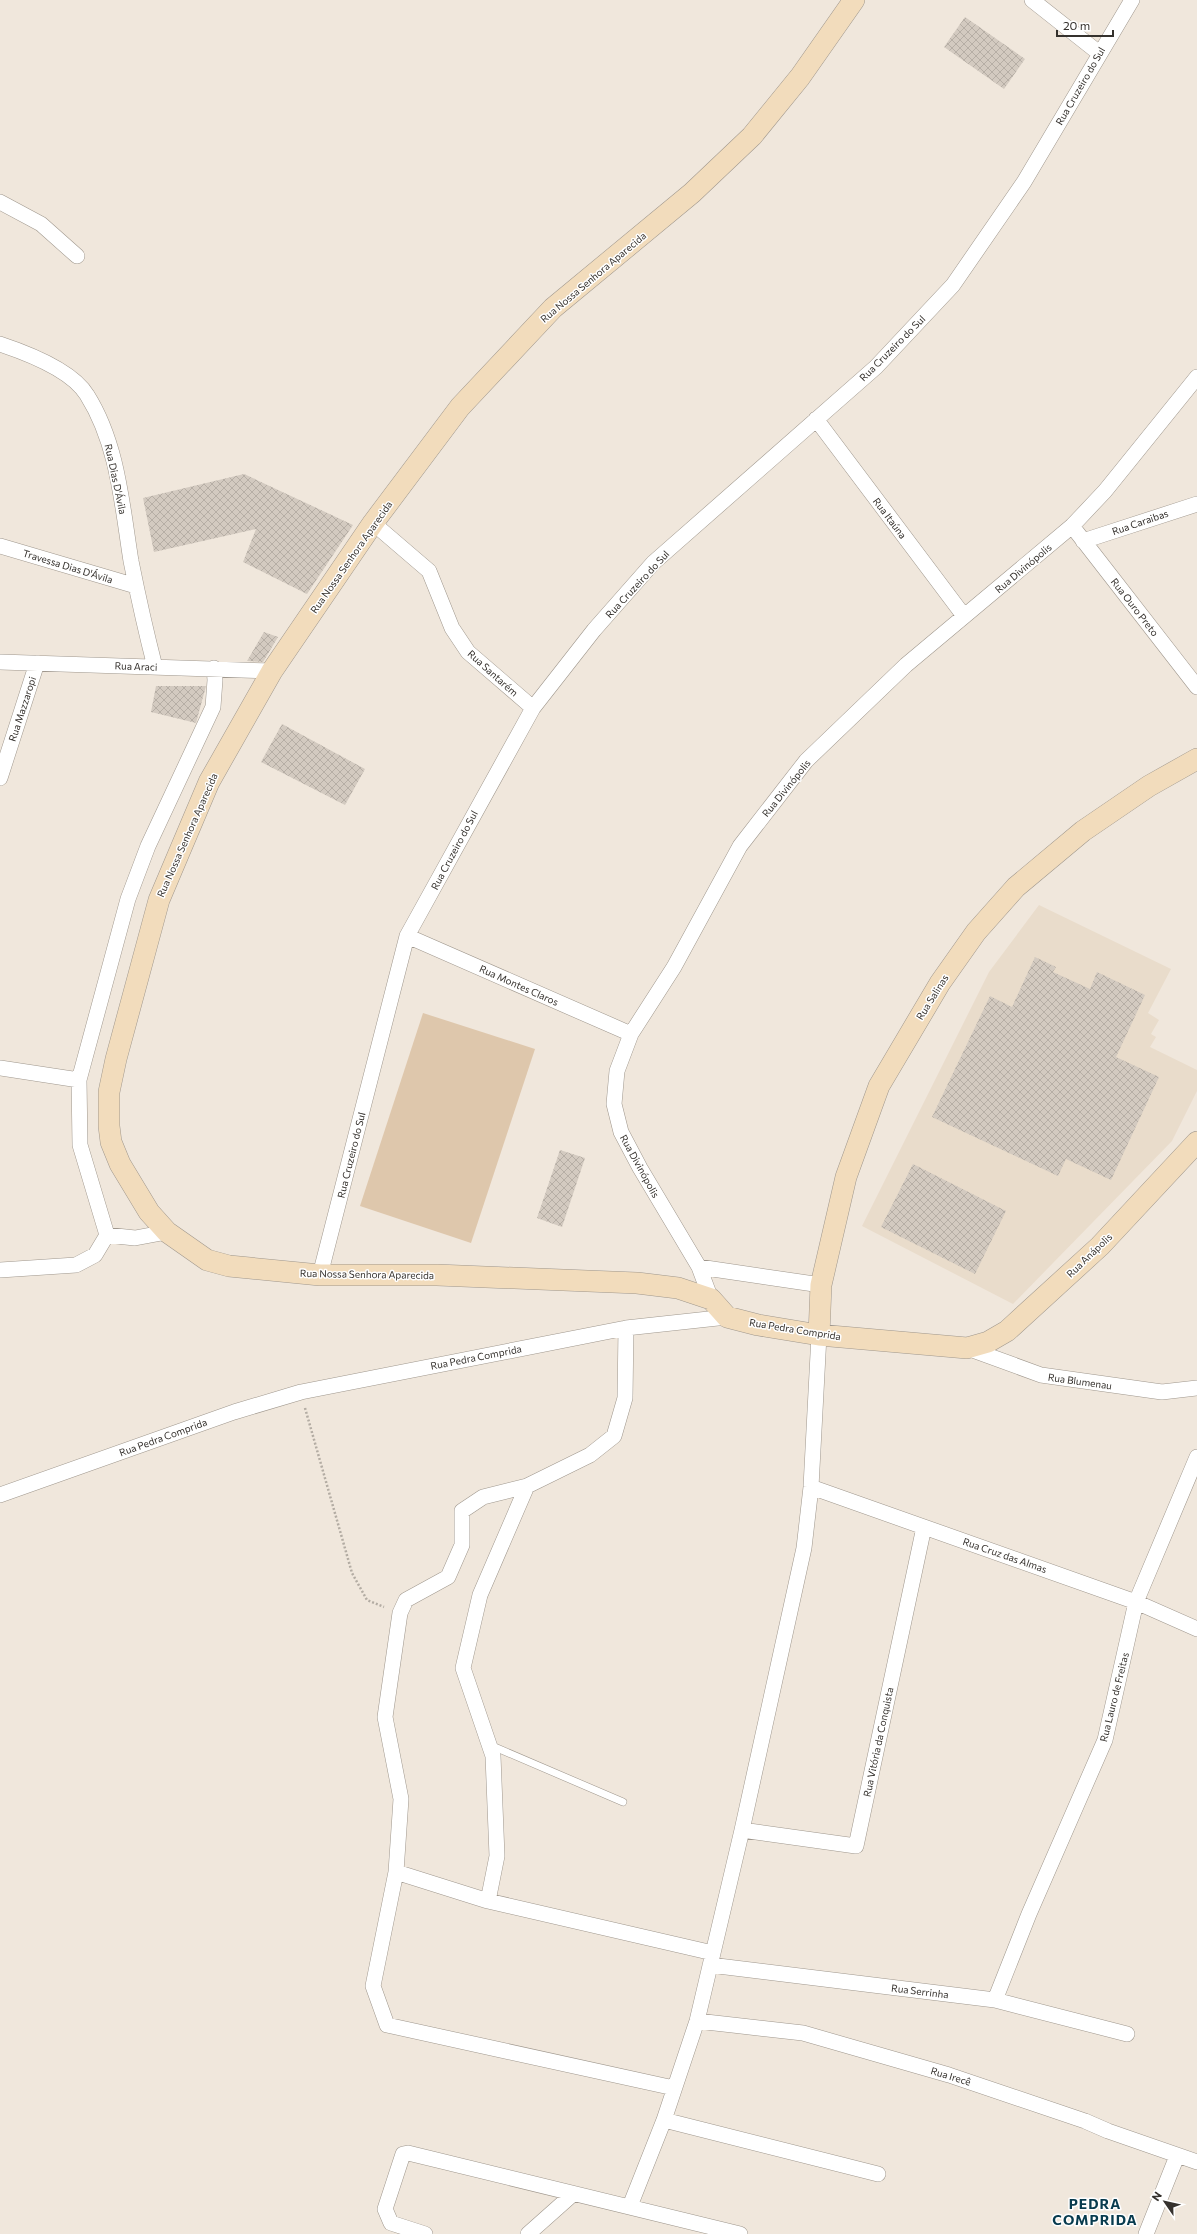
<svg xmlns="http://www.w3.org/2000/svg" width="1197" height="2234" viewBox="0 0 1197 2234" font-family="Commissioner,sans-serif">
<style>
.built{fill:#e9dccb}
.garden{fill:#dec7ac}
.building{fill:url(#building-cross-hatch)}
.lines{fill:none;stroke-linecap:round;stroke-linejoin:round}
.lane-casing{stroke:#9f978d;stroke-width:8}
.street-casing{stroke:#9f978d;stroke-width:16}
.secondary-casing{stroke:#9f978d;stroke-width:22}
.path{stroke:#b3aca3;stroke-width:2.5;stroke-dasharray:2 2;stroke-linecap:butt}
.lane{stroke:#fff;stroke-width:7}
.street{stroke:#fff;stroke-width:15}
.secondary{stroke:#f2dcbc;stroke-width:21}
.labels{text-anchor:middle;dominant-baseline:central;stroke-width:3;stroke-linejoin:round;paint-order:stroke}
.street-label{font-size:10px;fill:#35312d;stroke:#fff}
.district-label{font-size:14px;font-weight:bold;letter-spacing:1px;fill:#083b4e;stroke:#fff}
</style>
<defs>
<pattern id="building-cross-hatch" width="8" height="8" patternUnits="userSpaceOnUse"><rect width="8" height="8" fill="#d3cac0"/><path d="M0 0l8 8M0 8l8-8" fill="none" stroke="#b6aea5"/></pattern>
</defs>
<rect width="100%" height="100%" fill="#f0e7dc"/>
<path class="built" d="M1039,905L1171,969L1148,1013L1159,1020L1151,1034L1156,1037L1150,1047L1197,1070V1091L1172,1141L1013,1304L862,1226L989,972Z"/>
<path class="garden" d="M423,1013L535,1049L471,1243L360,1206Z"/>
<path class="building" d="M965,17L1025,59L1004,89L944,47Z
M244,474L353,525L307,594L243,562L256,529L154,552L143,498Z
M264,632L278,637L263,662L247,661Z
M156,686H206L196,723L151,712Z
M282,724L365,769L345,805L261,762Z
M1035,957L1056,967L1053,972L1090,989L1097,972L1145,995L1116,1057L1159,1077L1111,1180L1066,1159L1058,1176L932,1117L990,996L1012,1007Z
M560,1150L585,1158L562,1227L537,1218Z
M913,1164L1006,1211L975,1274L881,1227Z"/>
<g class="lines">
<defs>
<path id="lane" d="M490,1745L623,1802"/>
<path id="street" d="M1032,0L1099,53
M0,202L41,224L77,256
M0,344C27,353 72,370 87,395C118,444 122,505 131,561C138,596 146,632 155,667
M816,419L964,616
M373,523L429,571L452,628L468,652L533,708
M1072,526L1197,687
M1083,541L1197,504
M0,546L136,586
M0,662L272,671
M0,778L37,663
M407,936L631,1034
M0,1068L79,1080
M107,1235L135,1238L167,1232
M699,1267L821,1285
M0,1270L76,1265L95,1255L107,1235L80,1145L79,1080L128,899L148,846L213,707L215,680L214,668
M320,1275L407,936L533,708L594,630L653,563L876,367L953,285L1024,182L1132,0
M711,1299L699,1267L640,1168L621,1132L614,1104L617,1071L631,1034L674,967L740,846L806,761L906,665L1072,526L1105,491L1197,377
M626,1328L625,1398L614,1436L590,1455L527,1486L483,1497L462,1511V1545L448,1577L406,1600L400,1613L385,1717L401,1799L396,1872L373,1986L387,2025L674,2088
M967,1348L1041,1375L1162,1392L1197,1388
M811,1487L1136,1602L1197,1629
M0,1495L234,1412L301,1392L626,1328L727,1317
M742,1830L856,1846L924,1527
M396,1872L488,1901L713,1953
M488,1901L497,1856L493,1756L463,1668L480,1595L527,1486
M710,1965L995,2000L1127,2034
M995,2000L1029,1914L1105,1740L1136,1602L1197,1457
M697,2021L803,2033L949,2075L1085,2121L1108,2131L1197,2162
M664,2120L878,2174
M630,2206L664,2120L697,2021L742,1830L804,1548L811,1487L819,1335
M425,2234L391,2223L385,2209L403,2154L408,2153L740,2234
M528,2234L573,2194
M1146,2234L1177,2156"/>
<path id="secondary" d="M854,0L800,77L752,136L692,193L553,308L460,407L373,523L272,671L209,782L159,900L116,1059L109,1092V1126L111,1142L120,1164L149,1212L167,1232L207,1260L229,1266L320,1275H437L637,1283L678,1288L711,1299L727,1317L758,1325L819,1335L967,1348L988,1342L1007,1331L1100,1246L1197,1142
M819,1335L821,1285L846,1177L879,1086L940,983L976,932L1016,887L1083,831L1149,786L1197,759"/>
</defs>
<use href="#lane" class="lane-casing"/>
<use href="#street" class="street-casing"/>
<use href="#secondary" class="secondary-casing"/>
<path class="path" d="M305,1408L352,1573L367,1600L384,1607"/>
<use href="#lane" class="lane"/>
<use href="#street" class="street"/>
<use href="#secondary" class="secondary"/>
</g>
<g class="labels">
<g class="street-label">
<text transform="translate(1080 86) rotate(-60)">Rua Cruzeiro do Sul</text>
<text transform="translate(593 277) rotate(-40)">Rua Nossa Senhora Aparecida</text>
<text transform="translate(892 348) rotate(-45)">Rua Cruzeiro do Sul</text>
<text transform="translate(116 479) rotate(78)">Rua Dias D'Ávila</text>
<text transform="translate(890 518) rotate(53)">Rua Itaúna</text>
<text transform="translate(1140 522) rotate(-19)">Rua Caraibas</text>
<text transform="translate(351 557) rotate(-55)">Rua Nossa Senhora Aparecida</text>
<text transform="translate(68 566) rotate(17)">Travessa Dias D'Ávila</text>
<text transform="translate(1023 568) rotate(-40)">Rua Divinópolis</text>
<text transform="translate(637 584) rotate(-47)">Rua Cruzeiro do Sul</text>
<text transform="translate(1135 607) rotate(52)">Rua Ouro Preto</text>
<text transform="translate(136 666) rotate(2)">Rua Araci</text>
<text transform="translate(493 673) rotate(42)">Rua Santarém</text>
<text transform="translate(22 709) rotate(-72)">Rua Mazzaropi</text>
<text transform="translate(786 788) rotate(-51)">Rua Divinópolis</text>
<text transform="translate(187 835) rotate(-66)">Rua Nossa Senhora Aparecida</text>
<text transform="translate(454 850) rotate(-62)">Rua Cruzeiro do Sul</text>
<text transform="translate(519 985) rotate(24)">Rua Montes Claros</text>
<text transform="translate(932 997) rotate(-58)">Rua Salinas</text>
<text transform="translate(351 1155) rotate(-76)">Rua Cruzeiro do Sul</text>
<text transform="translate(640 1166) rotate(61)">Rua Divinópolis</text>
<text transform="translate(1089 1255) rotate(-44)">Rua Anápolis</text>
<text transform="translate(367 1274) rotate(1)">Rua Nossa Senhora Aparecida</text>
<text transform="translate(795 1329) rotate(9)">Rua Pedra Comprida</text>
<text transform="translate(476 1357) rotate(-11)">Rua Pedra Comprida</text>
<text transform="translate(1080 1381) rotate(8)">Rua Blumenau</text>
<text transform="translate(163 1437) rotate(-20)">Rua Pedra Comprida</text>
<text transform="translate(1005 1555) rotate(19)">Rua Cruz das Almas</text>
<text transform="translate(1114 1697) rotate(-76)">Rua Lauro de Freitas</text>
<text transform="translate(878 1742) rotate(-78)">Rua Vitória da Conquista</text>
<text transform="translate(920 1991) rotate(7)">Rua Serrinha</text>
<text transform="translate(951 2076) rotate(17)">Rua Irecê</text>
</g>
<g class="district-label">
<text x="1095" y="2203">PEDRA<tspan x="1095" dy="16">COMPRIDA</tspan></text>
</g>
</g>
<g transform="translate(1165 2202) rotate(304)" stroke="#ffffff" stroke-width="3" paint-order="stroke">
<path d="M0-3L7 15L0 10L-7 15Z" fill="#35312d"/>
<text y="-6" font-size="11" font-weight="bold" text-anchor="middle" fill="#35312d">N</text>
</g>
<path d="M1057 30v6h56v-6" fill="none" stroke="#35312d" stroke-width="2"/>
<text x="1063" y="30" font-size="12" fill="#35312d" stroke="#ffffff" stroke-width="3" paint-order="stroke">20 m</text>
</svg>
